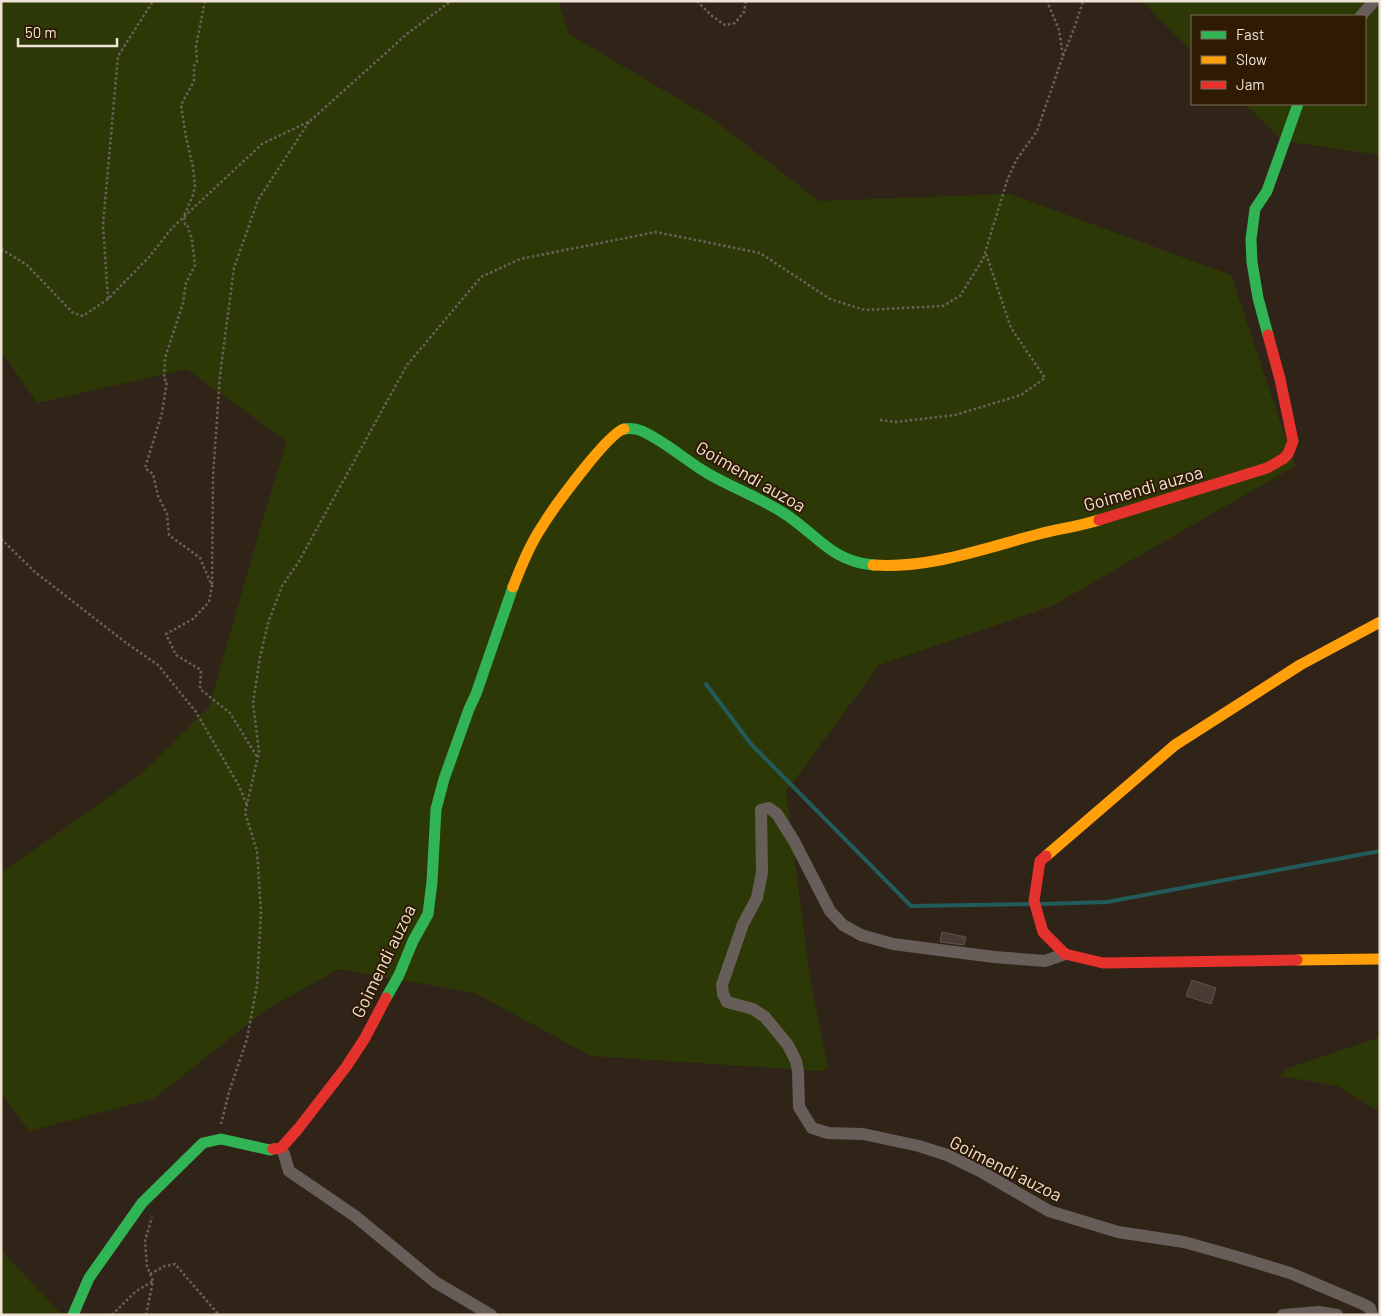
<svg xmlns="http://www.w3.org/2000/svg" width="1381" height="1316" font-family="Barlow,sans-serif">
<style>
.green{fill:#2d3807}
.lines{fill:none;stroke-linecap:round;stroke-linejoin:round}
.stream{stroke:#215c5b;stroke-width:4}
.building{fill:#473b34;stroke:#5e524b}
.path{stroke:#6b615b;stroke-width:2.5;stroke-dasharray:2.5 2.5;stroke-linecap:butt}
.street{stroke:#675e59;stroke-width:12}
.fast{stroke:#30b455;stroke-width:11}
.slow{stroke:#ff9f0a;stroke-width:11}
.jam{stroke:#e5322d;stroke-width:11}
.labels{text-anchor:middle;dominant-baseline:central;stroke-width:4;stroke-linejoin:round;paint-order:stroke}
.street-label{font-size:18px;fill:#f0e2d4;stroke:#2f1b04}
</style>
<rect width="100%" height="100%" fill="#302418"/>
<!-- green -->
<path class="green" d="M1 1H558L569 34 714 120 819 201 1010 194 1231 275 1295 466 1052 606 879 665 786 792 810 978 828 1068 820 1071 591 1056 475 993 339 969 267 1009 153 1099 29 1131 1 1093V873L140 775 209 707 266 508 287 442 187 369 37 403 1 351Z
M1142 1H1380V155L1283 141 1245 104H1365V16H1192V52Z
M1380 1037V1112L1337 1086 1281 1076 1286 1069Z
M1 1251H2L62 1315H1Z"/>
<g class="lines">
<!-- stream -->
<path class="stream" d="M706 684 751 744 911 906 1029 904
M1041 904 1107 902 1380 851"/>
</g>
<!-- building -->
<path class="building" d="M942 932 966 937 964 945 940 942Z
M1192 980 1216 988 1211 1004 1186 996Z"/>
<g class="lines">
<!-- path -->
<path class="path" d="M205 1 196 46 197 62 194 66V81L181 105 186 137 193 167 195 186 193 195 184 216 185 224H187L192 240 195 265 186 283 183 303 165 358 164 379 167 381 162 413 145 468 153 474 158 496 167 514 169 535 200 558 212 586 209 602 193 619 166 634 176 655 201 670 200 689 230 713 258 758
M697 1 712 16 725 25 735 23 744 12 746 1
M1063 56 1075 26 1083 1
M1 249 27 265 73 313 83 316 108 299 149 257 172 228 262 144 310 121 408 33 451 1
M108 299 103 225 118 56 153 1
M880 420 896 422 955 415 1021 395 1045 378 1011 328 986 254
M1 539 35 572 125 642 158 665 196 712 239 786 247 805
M212 584 213 477 220 375 234 268 258 200 309 122
M221 1124 229 1092 247 1039 257 985 261 912 257 851 245 813 259 752 253 703 260 657 268 623 282 586 298 563 407 365 481 277 520 259 656 232 760 253 830 299 865 310 943 306 960 296 983 259 1008 178 1017 159 1037 131 1063 56 1059 30 1047 1
M150 1274 165 1266 175 1264 219 1315
M112 1315 135 1292 153 1281
M146 1315 153 1281 147 1266 145 1241 152 1217"/>
<!-- street -->
<path class="street" d="M1361 16 1374 1
M1065 954 1045 961 994 957 893 944 861 935 843 925 830 911 794 841 777 814 769 808 761 810 762 872 757 898 743 924 722 985 723 994 727 1002 753 1009 765 1017 788 1045 796 1061 798 1071 799 1107 812 1128 828 1133 863 1134 919 1146 947 1155 980 1171 1049 1211 1118 1232 1184 1242 1234 1256 1290 1273 1363 1304 1370 1308 1372 1315
M281 1148 284 1154 289 1171 355 1216 435 1282 491 1315
M1283 1315 1319 1312 1337 1315"/>
<!-- fast -->
<path class="fast" d="M1268 335 1258 298 1252 262 1251 239 1255 209 1267 191 1298 104
M624 429C630 428 637 429 642 431 666 442 685 460 707 473 731 487 758 497 782 512 815 532 831 562 873 565
M386 998 399 975 413 941 428 914 432 882 436 809 444 779 469 709 476 694 513 587
M73 1315 89 1278 142 1203 203 1143 221 1139 270 1150 273 1149"/>
<!-- slow -->
<path class="slow" d="M873 565C930 569 985 548 1039 534 1059 529 1080 526 1099 520
M513 587C521 567 530 544 543 525 554 507 608 433 624 429
M1046 856 1175 745 1300 665 1380 622
M1297 960 1380 959"/>
<!-- jam -->
<path class="jam" d="M1099 520 1267 468 1283 459 1288 454 1293 441 1280 379 1268 335
M1046 856 1040 861 1034 901 1043 932 1065 954 1103 963 1297 960
M273 1149 281 1148 298 1129 346 1067 365 1038 386 998"/>
</g>
<g class="labels">
<!-- street labels -->
<g class="street-label">
<text transform="translate(751 476) rotate(30)">Goimendi auzoa</text>
<text transform="translate(1143 488) rotate(-16)">Goimendi auzoa</text>
<text transform="translate(383 961) rotate(-64)">Goimendi auzoa</text>
<text transform="translate(1006 1168) rotate(27)">Goimendi auzoa</text>
</g>
</g>
<!-- border -->
<rect width="1381" height="1316" fill="none" stroke="#f0e2d4" stroke-width="5"/>
<!-- legend -->
<rect x="1191" y="15" width="175" height="90" fill="#2f1b04" stroke="#7c6b57"/>
<rect x="1201" y="31" width="25" height="8" fill="#30b455" stroke="#7c6b57"/>
<text x="1236" y="40" font-size="15" fill="#f0e2d4">Fast</text>
<rect x="1201" y="56" width="25" height="8" fill="#ff9f0a" stroke="#7c6b57"/>
<text x="1236" y="65" font-size="15" fill="#f0e2d4">Slow</text>
<rect x="1201" y="81" width="25" height="8" fill="#e5322d" stroke="#7c6b57"/>
<text x="1236" y="90" font-size="15" fill="#f0e2d4">Jam</text>
<!-- scale -->
<path d="M18 38v8h99v-8" fill="none" stroke="#f0e2d4" stroke-width="2.5"/>
<text x="25" y="38" font-size="15" fill="#f0e2d4" stroke="#2f1b04" stroke-width="4" paint-order="stroke">50 m</text>
</svg>
